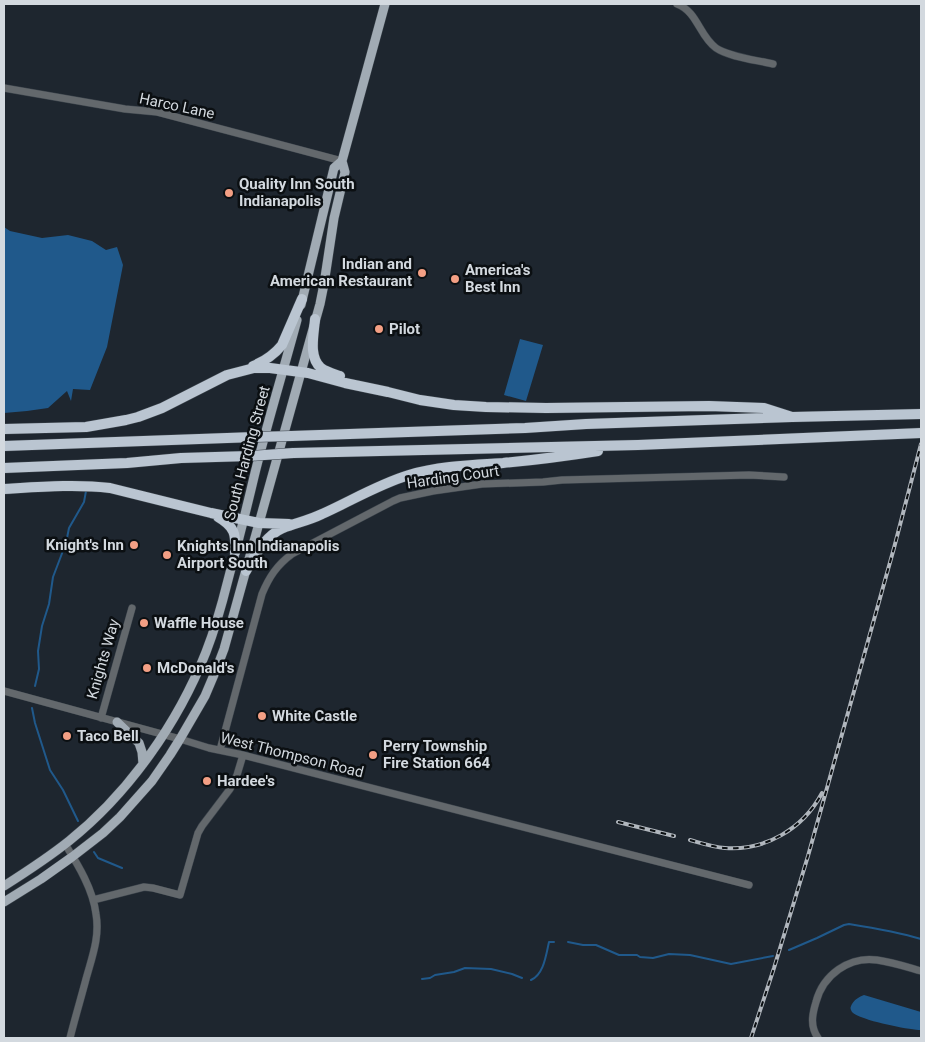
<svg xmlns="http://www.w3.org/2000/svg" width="925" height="1042" font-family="Roboto,sans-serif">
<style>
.water{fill:#20598b}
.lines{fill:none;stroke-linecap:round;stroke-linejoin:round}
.stream{stroke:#20598b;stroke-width:2}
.minor-casing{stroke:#3b434b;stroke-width:8}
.major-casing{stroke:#3b434b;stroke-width:10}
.highway-casing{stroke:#3b434b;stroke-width:11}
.minor{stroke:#63686c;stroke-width:7}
.major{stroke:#a1abb4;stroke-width:9}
.highway{stroke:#bac5d1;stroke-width:10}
.rail-casing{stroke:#b0b6bd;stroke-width:4}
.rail{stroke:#0b0f12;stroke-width:2;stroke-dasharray:5.5;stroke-linecap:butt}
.highway-bridge-casing{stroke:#3b434b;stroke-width:11;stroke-linecap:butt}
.highway-bridge{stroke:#bac5d1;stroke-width:10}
.poi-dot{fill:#f39f84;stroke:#0b0f12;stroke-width:2}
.labels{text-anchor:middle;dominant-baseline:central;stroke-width:5;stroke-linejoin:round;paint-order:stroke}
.street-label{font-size:15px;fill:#d3d9df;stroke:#0b0f12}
.poi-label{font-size:15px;font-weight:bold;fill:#d3d9df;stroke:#0b0f12;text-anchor:start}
</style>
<rect width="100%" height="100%" fill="#1e262f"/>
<!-- water -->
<path class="water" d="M4 227 10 231 42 238 68 235 92 241 106 250 117 247 123 265 107 347 90 390 73 389 71 401 67 391 48 408 27 411 4 413Z
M520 339 543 345 526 401 504 395Z
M864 995 921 1012V1030C909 1030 859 1020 852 1012 850 1008 850 1008 852 1004 855 999 859 997 864 995Z"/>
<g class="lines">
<!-- stream -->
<path class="stream" d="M35 686 39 669 38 651 42 626 49 604 53 577 66 543 69 528 84 502 86 491
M32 708 35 723 50 770 63 790 78 821
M94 852 98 858 122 868
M568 942 583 945H596L619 955H637L640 957 653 958 669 954 690 955 731 964 773 956
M789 950 817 938 844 925 849 924C874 928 898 932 921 939
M422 979 430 978 435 975 454 972 465 968 491 969 512 974 522 978
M531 980C544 974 546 955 549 942H554"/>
<!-- minor casing -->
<g class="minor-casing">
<path id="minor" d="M677 4C698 12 699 36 716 48 729 57 757 60 773 64
M4 88 125 109 157 112 342 161
M4 691 180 739 209 748 243 755 749 885
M101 718 132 608
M220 750 262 594C269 577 277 565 292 554L393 501 400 498 433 491 482 484 543 482 562 480 749 475 784 477
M65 844C78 865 93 889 96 914 100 937 92 957 86 979 81 998 75 1018 70 1038
M93 900 144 887 153 888 180 895 198 833 202 826 230 789 237 775 243 755
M818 1038C810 1026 812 1015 816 1002 823 975 849 956 877 960 892 962 907 967 921 971"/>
</g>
<!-- major casing -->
<g class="major-casing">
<path id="major" d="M301 305 334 168 342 161
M117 722 139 743 142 752 143 764
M4 886C26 872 49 857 69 841 129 793 178 723 206 652 215 629 222 604 228 580 237 546 246 511 254 477 267 424 283 372 297 320
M4 902 41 879 72 857 103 833 120 817 152 781 170 755 180 739 205 696 216 670 224 649 320 304 324 284 334 218 345 172 342 161 385 4"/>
</g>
<!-- highway casing -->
<g class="highway-casing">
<path id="highway" d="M315 319C314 334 308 357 321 368 326 372 334 374 340 376
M253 366C265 361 274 355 282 345L302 299
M4 429 86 427 126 420 138 417 162 408 227 375 254 368H270L308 373 345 383 388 392 420 400 454 405 486 407 546 408 709 406 764 408 792 417
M291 436 525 428 586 424 792 417 921 414
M4 446 255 437
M293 453 638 445 921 433
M4 468 127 463 181 458 250 456
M4 489C39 487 75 484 110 488L211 513 259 523 289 524
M218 517C235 527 236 534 235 552
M246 571C256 554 265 536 283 528 296 523 310 520 322 514 351 501 379 484 409 475 439 466 472 465 503 463 535 460 566 456 598 451"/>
</g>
<!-- minor -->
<use href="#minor" class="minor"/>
<!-- major -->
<use href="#major" class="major"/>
<!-- highway -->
<use href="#highway" class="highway"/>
<!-- rail casing -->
<g class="rail-casing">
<path id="rail" d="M618 822 674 836
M690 840C701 843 713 847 725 848 765 851 803 829 822 793
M751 1038 774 968 808 856 894 548 921 444"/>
</g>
<!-- rail -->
<use href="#rail" class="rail"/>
<!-- highway-bridge casing -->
<g class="highway-bridge-casing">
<path id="highway-bridge" d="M255 437 291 436
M250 456 293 453"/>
</g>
<!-- highway-bridge -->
<use href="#highway-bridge" class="highway-bridge"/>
</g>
<!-- markers -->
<g class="poi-dot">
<circle cx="229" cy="193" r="5"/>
<circle cx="422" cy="273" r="5"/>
<circle cx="455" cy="279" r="5"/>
<circle cx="379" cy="329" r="5"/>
<circle cx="134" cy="545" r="5"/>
<circle cx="167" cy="555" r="5"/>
<circle cx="144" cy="623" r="5"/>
<circle cx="147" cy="668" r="5"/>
<circle cx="262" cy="716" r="5"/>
<circle cx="67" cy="736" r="5"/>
<circle cx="373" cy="755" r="5"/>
<circle cx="207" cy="781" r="5"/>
</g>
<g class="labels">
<!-- street labels -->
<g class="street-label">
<text transform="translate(177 106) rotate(12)">Harco Lane</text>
<text transform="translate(247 453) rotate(-75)">South Harding Street</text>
<text transform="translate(453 477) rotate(-8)">Harding Court</text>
<text transform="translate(103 659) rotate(-74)">Knights Way</text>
<text transform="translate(292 755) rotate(14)">West Thompson Road</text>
</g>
<!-- poi labels -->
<g class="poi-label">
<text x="239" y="184">Quality Inn South<tspan x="239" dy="17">Indianapolis</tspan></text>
<text x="412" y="264" text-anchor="end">Indian and<tspan x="412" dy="17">American Restaurant</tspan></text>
<text x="465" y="270">America's<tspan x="465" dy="17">Best Inn</tspan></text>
<text x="389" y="329">Pilot</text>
<text x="124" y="545" text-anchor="end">Knight's Inn</text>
<text x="177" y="546">Knights Inn Indianapolis<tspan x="177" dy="17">Airport South</tspan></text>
<text x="154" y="623">Waffle House</text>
<text x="157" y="668">McDonald's</text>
<text x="272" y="716">White Castle</text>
<text x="77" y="736">Taco Bell</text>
<text x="383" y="746">Perry Township<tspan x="383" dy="17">Fire Station 664</tspan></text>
<text x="217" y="781">Hardee's</text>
</g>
</g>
<!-- border -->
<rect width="925" height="1042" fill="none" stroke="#d3d9df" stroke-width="10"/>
</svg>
